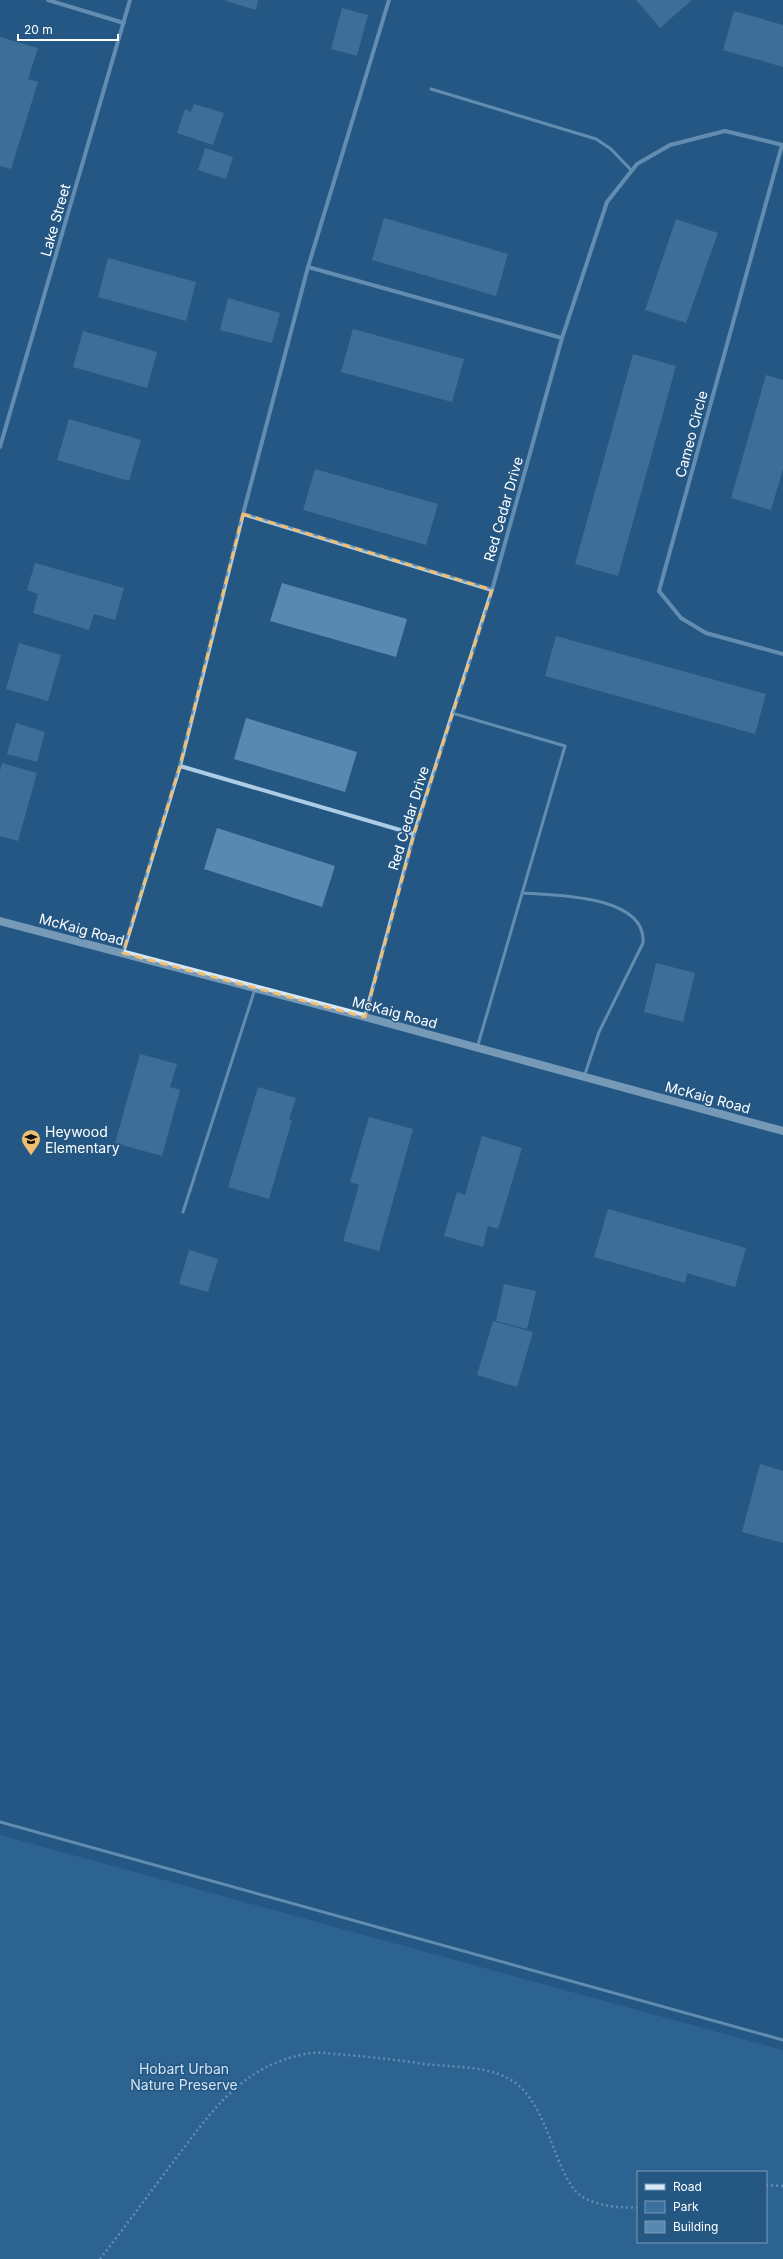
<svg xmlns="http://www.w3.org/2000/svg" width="783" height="2259" font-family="Inter,sans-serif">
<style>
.green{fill:#3971a0;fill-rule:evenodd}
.building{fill:#5989b0}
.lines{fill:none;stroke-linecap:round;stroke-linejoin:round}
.path{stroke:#adcde7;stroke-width:2.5;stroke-dasharray:2 3;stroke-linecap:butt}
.lane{stroke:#adcde7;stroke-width:3}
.street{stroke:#adcde7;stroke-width:4}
.secondary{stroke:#d7e8f6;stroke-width:8}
.marked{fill:none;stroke:#f1bf71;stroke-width:3;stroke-dasharray:8 5;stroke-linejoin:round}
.labels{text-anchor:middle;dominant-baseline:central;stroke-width:3;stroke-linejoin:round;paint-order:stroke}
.street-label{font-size:14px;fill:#fff;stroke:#255783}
.poi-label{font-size:14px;fill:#fff;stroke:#255783;text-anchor:start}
.park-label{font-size:14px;fill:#d1e5f6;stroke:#255783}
</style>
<rect width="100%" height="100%" fill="#255783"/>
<!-- green -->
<path class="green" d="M0 1835 783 2050V2259H0ZM638 2172H766V2242H638Z"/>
<!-- building -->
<path class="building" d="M223 0H258L256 10Z
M636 0H692L660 28Z
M342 8 368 15 357 56 331 49Z
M734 11 783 25V67L723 50Z
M0 37 38 48 28 79 38 82 11 169 0 166Z
M194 104 224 113 213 145 177 133 185 109 191 112Z
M205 148 233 157 226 179 198 170Z
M384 218 508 254 496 296 372 260Z
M676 219 718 233 686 323 645 310Z
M108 258 196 282 186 321 98 297Z
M228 298 280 313 272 343 220 330Z
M353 329 464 359 452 402 341 372Z
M83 331 157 352 147 388 73 367Z
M633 354 676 366 618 576 575 564Z
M766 375 783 380V469L771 510 731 498Z
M69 419 141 440 129 481 57 460Z
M315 469 438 504 426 545 303 510Z
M35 563 124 588 115 620 94 614 89 630 33 613 38 594 27 590Z
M282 583 407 619 396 657 270 621Z
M556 636 766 694 755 734 545 676Z
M19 643 61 655 48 701 6 689Z
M246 718 357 752 345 792 234 759Z
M16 723 45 732 37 762 7 754Z
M2 763 37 773 18 841 0 836V771Z
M217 828 335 866 322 907 204 869Z
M656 963 695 973 683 1022 644 1012Z
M140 1054 177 1064 170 1087 180 1090 162 1156 115 1143Z
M258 1087 296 1098 289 1119 292 1120 269 1199 228 1187Z
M369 1117 413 1129 379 1251 343 1241 359 1185 350 1182Z
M482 1136 522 1148 498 1229 488 1226 483 1247 444 1236 457 1192 465 1195Z
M608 1209 746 1248 735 1287 687 1273 685 1283 594 1257Z
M189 1250 218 1259 208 1292 179 1284Z
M504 1284 536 1291 527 1329 496 1321Z
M493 1321 533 1332 517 1387 477 1375Z
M760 1464 783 1471V1543L742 1532Z"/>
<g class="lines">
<!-- path -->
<path class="path" d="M766 2185 783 2186
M100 2259C124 2228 147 2197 170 2166 209 2116 238 2067 305 2054 318 2051 333 2054 347 2055 373 2057 398 2060 424 2064 458 2068 503 2064 526 2093 549 2121 553 2159 573 2188 584 2205 620 2209 638 2207"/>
<!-- lane -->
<path class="lane" d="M431 89 596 139 611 149 632 171
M452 713 565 746 477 1048
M522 893C554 895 647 895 643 943L599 1032 584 1077
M183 1212 255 989
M0 1822 783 2040"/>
<!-- street -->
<path class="street" d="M48 0 124 23
M782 145 659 591 681 618 706 633 783 654
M308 267 562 338
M0 447 130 0
M243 514 492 590
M180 766 414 834
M123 953 180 766 243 514 308 267 389 0
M365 1017 414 834 492 590 562 338 607 202 637 164 670 145 725 131 783 145"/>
<!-- secondary -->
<path class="secondary" d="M0 921 365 1017 783 1131"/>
</g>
<!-- marked area -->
<path d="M0 0H783V2259H0ZM243 514 492 590 414 834 365 1017 123 953 180 766Z" fill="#255783" fill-opacity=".55" fill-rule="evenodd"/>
<path class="marked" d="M243 514 492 590 414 834 365 1017 123 953 180 766Z"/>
<!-- icons -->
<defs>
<g id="school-pin" transform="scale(1)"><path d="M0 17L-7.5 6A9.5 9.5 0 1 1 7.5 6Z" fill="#f1bf71" stroke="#255783"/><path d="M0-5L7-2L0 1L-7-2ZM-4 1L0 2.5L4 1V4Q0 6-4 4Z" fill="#111"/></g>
</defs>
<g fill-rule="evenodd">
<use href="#school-pin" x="31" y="1139"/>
</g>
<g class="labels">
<!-- street labels -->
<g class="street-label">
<text transform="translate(55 220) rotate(-74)">Lake Street</text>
<text transform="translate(691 434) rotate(-75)">Cameo Circle</text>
<text transform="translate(503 509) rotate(-74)">Red Cedar Drive</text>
<text transform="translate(408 818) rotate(-73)">Red Cedar Drive</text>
<text transform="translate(82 929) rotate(15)">McKaig Road</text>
<text transform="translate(395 1012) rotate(15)">McKaig Road</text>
<text transform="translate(708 1097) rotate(15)">McKaig Road</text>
</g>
<!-- poi labels -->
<g class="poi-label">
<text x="45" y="1131">Heywood<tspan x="45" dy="16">Elementary</tspan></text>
</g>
<!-- park labels -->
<g class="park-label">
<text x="184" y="2068">Hobart Urban<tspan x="184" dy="16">Nature Preserve</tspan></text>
</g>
</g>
<!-- legend -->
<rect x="637" y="2171" width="130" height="72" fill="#255783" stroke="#7c9ab5"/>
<rect x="645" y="2184" width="20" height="6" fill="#d7e8f6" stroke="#7c9ab5"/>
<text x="673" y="2191" font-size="12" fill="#ffffff">Road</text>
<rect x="645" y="2201" width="20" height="12" fill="#3971a0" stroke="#7c9ab5"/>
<text x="673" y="2211" font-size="12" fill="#ffffff">Park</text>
<rect x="645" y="2221" width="20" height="12" fill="#5989b0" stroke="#7c9ab5"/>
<text x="673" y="2231" font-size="12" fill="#ffffff">Building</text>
<!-- scale -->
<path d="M18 34v6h100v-6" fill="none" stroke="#ffffff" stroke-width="2"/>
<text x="24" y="34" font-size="12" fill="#ffffff" stroke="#255783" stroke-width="3" paint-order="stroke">20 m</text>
</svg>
